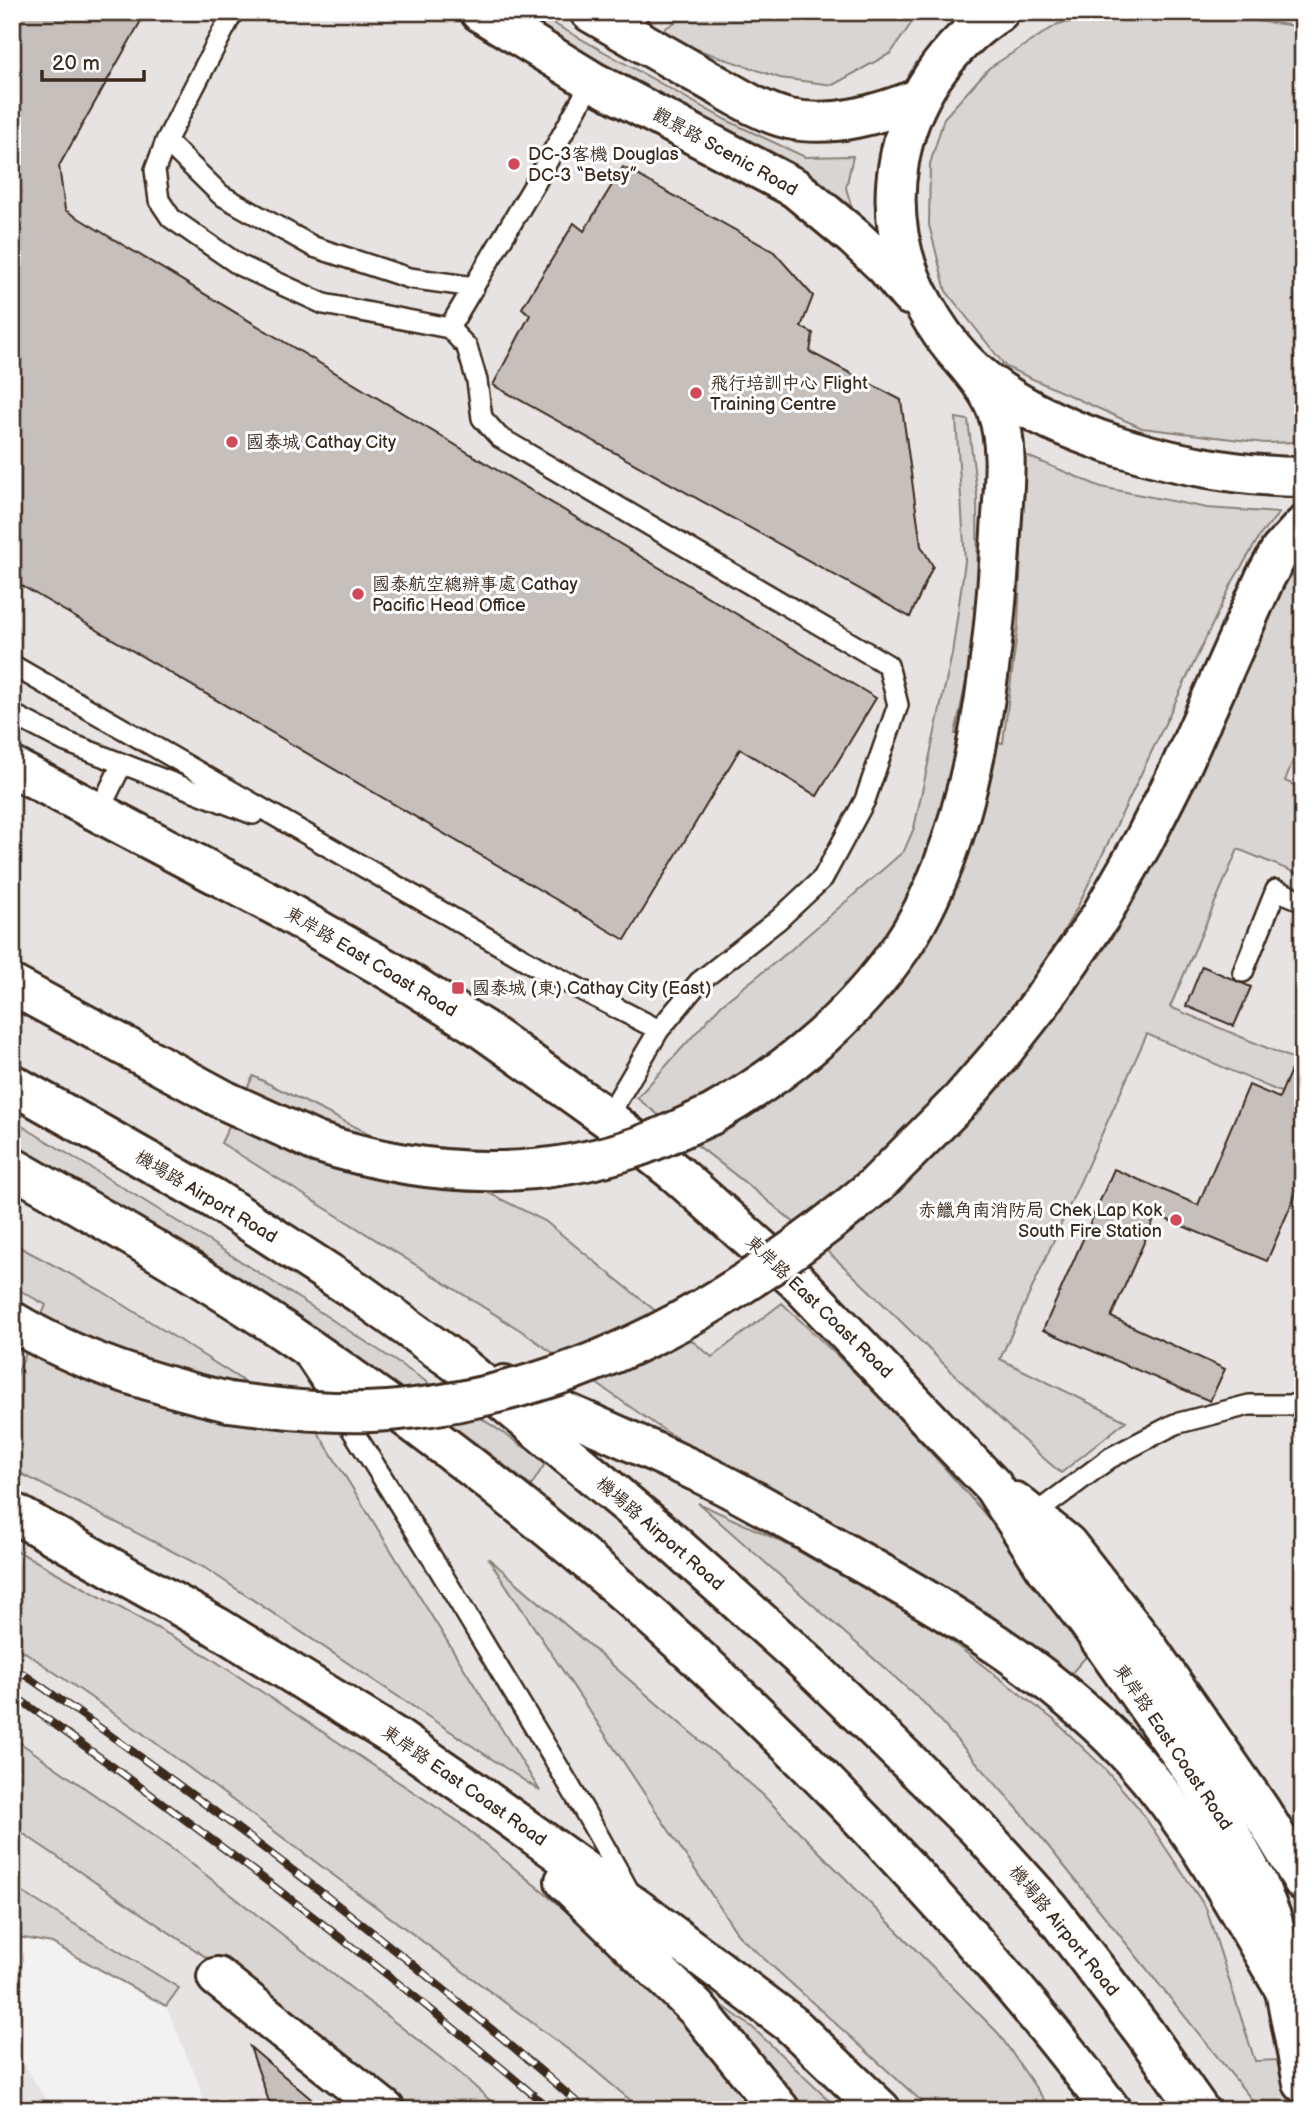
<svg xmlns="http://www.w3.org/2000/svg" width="1315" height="2122" font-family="'Balsamiq Sans','LXGW WenKai TC',sans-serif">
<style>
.built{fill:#e6e3e2}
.green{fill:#d8d5d2;stroke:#8a8078;stroke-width:2}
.building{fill:#c6c0bd;stroke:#3b2a1e;stroke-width:2}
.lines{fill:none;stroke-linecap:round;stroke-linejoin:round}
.service-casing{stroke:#3b2a1e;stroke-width:24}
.minor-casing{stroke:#3b2a1e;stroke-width:44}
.secondary-casing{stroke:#3b2a1e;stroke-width:44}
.primary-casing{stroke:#3b2a1e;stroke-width:44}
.motorway-casing{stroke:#3b2a1e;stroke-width:44}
.service{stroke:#fff;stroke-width:19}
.minor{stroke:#fff;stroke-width:38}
.secondary{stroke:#fff;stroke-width:38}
.primary{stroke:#fff;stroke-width:38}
.motorway{stroke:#fff;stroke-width:38}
.rail-casing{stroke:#3b2a1e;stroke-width:8}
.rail{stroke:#fff;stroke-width:5;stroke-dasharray:16;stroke-linecap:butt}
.motorway-bridge-casing{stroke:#3b2a1e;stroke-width:44;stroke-linecap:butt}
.motorway-bridge{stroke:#fff;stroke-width:38}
.poi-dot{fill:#d1495b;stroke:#fff;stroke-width:2.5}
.labels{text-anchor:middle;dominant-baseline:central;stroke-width:6;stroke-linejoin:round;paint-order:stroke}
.street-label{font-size:18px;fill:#3b2a1e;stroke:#fff}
.poi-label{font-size:18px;fill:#3b2a1e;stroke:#fff;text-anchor:start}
</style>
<rect width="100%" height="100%" fill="#f3f2f2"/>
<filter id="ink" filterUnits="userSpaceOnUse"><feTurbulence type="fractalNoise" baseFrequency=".0143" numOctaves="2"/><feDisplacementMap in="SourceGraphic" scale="14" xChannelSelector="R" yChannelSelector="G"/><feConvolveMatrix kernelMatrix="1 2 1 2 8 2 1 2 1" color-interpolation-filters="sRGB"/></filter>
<g filter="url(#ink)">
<!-- built -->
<path class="built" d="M12 12H1303V2110H207L198 2082 166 2006 52 1943 12 1936Z
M12 2044 52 2110H12Z"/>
<!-- green -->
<path class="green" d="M508 12H533L726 120 805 157 853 156 846 188 854 215Z
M691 12H919L891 53 833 85 780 78 664 38V29Z
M1131 12H1189L1303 27V442L1265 443 1142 428 1006 367 946 291 929 225 930 164 944 118 989 68 1058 24Z
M956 418 968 420 977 494 978 625 955 734 1003 743 1018 625 1025 455 1101 487 1207 508 1279 513 1261 534 1233 581 1078 906 1062 934 1099 957 1120 926 1247 671 1284 583 1303 564V734L1285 781 1303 789V876L1238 849 1170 1007 1303 1063V1102L1147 1034 1000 1359 1126 1421 1061 1473C983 1408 915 1332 840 1263 776 1204 705 1152 637 1098L722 1004 787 953 904 851 914 828 952 654 965 561Z
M253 1076 545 1221 712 1357 782 1303C819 1339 858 1374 893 1412 964 1487 1032 1566 1091 1651L1063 1683 659 1427 520 1330 221 1143Z
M12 1120C193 1229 372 1343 546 1462L531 1486 477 1444 245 1288 12 1144Z
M12 1243 102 1291 314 1426 540 1791 205 1568 12 1469V1381L14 1382 46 1305 12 1286Z
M698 1503 778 1540 930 1625 1054 1720 1101 1765 1138 1807 1206 1908 1255 2061 1303 2059V2110H1260L1024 1816 925 1704Z
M12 1548 206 1655 456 1820 629 1963 766 2110H642L585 2062 138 1730 12 1643Z
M488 1558 762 1794 999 2034 1051 2110H928L920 2100 739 1936Z
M12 1737 179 1854 455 2069 501 2110H403L278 2006 12 1826Z
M12 1886 179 1988 166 2006 52 1943 12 1936Z
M708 1995 753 2028 839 2110H795Z"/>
<!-- building -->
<path class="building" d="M12 12H146L59 166 65 210 876 698 817 796 740 749 625 940 12 580Z
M623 167 774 252 813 296 801 327 813 333 810 352 901 400 921 546 933 566 910 617 493 385 530 315 522 308 574 223 584 231Z
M1202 966 1251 987 1234 1026 1186 1006Z
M1303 1042V1177L1267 1261 1156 1215 1111 1317 1225 1369 1210 1401 1043 1330 1114 1169 1198 1205 1249 1085 1279 1098Z
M250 2047 324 2110H272Z"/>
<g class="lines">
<!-- service casing -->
<g class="service-casing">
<path id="service" d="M233 12 166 141 155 170 159 200 171 218 239 265 324 304 449 328 536 182 592 81
M607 21 640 12
M166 141 221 195 314 247 409 278 474 287
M449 328 467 347 477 381 482 418 499 437 888 665 898 705 865 800 823 878 778 920 699 982 659 1030 607 1118
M12 665 543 970 659 1030
M12 714 66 742 253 814
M98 813 122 764
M1243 972 1276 890 1303 901
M306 1359C373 1460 436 1563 498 1667 543 1741 589 1816 630 1893
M1027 1520 1110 1458 1175 1424 1249 1405H1303"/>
</g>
<!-- minor casing -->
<g class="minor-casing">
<path id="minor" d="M217 1977 385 2110"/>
</g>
<!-- secondary casing -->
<g class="secondary-casing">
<path id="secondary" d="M480 12 592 81 795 188 854 237 885 266 909 295
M590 12C631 36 671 59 712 82 736 96 761 112 789 119 834 128 879 114 920 98
M999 12C946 46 909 100 899 162 890 211 899 262 924 305 935 325 948 344 964 361 1037 437 1200 477 1303 477"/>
</g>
<!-- primary casing -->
<g class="primary-casing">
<path id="primary" d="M12 767 280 908 392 972 481 1028 607 1118 678 1175 796 1280 993 1486 1046 1568 1088 1622 1206 1790 1258 1884 1272 1919 1278 1942 1285 1990 1303 2083
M1015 1502 1067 1544 1146 1645 1261 1811 1303 1881
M12 1512 217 1627 395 1737 462 1783 639 1910 791 2024 881 2110
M565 1881 697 2009 780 2110"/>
</g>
<!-- motorway casing -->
<g class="motorway-casing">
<path id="motorway" d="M12 985 226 1101 316 1142
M12 1084 213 1198 361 1294 461 1366 656 1528 809 1665 977 1828 1049 1908 1144 2032 1199 2110
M711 1115C784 1074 851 1019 900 949 975 840 994 662 1001 532 1003 492 1010 449 997 411 991 393 977 377 965 362
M12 1167C105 1220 199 1274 288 1334 516 1488 727 1671 913 1874 982 1949 1050 2027 1111 2110
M876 1185 962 1099 1000 1055 1040 1004 1100 917 1143 842 1180 769 1265 578 1280 551 1303 526
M12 1321C79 1362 154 1384 229 1402
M504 1385C570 1415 637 1443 702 1474 758 1501 811 1534 864 1564 962 1619 1061 1679 1137 1764 1197 1831 1239 1913 1285 1990"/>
</g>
<!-- service -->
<use href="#service" class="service"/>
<!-- minor -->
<use href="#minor" class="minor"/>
<!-- secondary -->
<use href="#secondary" class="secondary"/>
<!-- primary -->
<use href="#primary" class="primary"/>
<!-- motorway -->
<use href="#motorway" class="motorway"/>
<!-- rail casing -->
<g class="rail-casing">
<path id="rail" d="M12 1666C211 1804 404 1950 586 2110
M12 1694C197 1826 379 1962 551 2110"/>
</g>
<!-- rail -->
<use href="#rail" class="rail"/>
<!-- motorway-bridge casing -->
<g class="motorway-bridge-casing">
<path id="motorway-bridge" d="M316 1142C421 1176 531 1183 637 1147 662 1138 686 1126 711 1115
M229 1402C285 1409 342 1416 399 1410 585 1391 735 1303 876 1185"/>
</g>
<!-- motorway-bridge -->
<use href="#motorway-bridge" class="motorway-bridge"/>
</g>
</g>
<!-- markers -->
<g class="poi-dot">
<circle cx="514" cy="164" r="7"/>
<circle cx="696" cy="393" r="7"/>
<circle cx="232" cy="442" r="7"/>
<circle cx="358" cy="594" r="7"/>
<rect x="451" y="981" width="14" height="14" rx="3.5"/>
<circle cx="1176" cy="1220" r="7"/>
</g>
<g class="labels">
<!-- street labels -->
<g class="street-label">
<text transform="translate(725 152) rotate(29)">觀景路 Scenic Road</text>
<text transform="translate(371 962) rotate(31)">東岸路 East Coast Road</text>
<text transform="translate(206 1197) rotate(31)">機場路 Airport Road</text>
<text transform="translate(819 1307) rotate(44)">東岸路 East Coast Road</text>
<text transform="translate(660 1534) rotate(41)">機場路 Airport Road</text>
<text transform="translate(1173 1747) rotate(56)">東岸路 East Coast Road</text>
<text transform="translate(464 1786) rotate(35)">東岸路 East Coast Road</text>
<text transform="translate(1064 1931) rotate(51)">機場路 Airport Road</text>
</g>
<!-- poi labels -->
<g class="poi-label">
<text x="528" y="154">DC-3客機 Douglas<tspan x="528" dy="21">DC-3 “Betsy”</tspan></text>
<text x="710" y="383">飛行培訓中心 Flight<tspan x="710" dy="21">Training Centre</tspan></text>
<text x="246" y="442">國泰城 Cathay City</text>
<text x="372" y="584">國泰航空總辦事處 Cathay<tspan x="372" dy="21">Pacific Head Office</tspan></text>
<text x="472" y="988">國泰城 (東) Cathay City (East)</text>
<text x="1162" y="1210" text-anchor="end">赤鱲角南消防局 Chek Lap Kok<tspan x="1162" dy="21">South Fire Station</tspan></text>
</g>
</g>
<!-- margin -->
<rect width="1315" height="2122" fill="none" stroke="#fff" stroke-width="42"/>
<rect x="21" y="21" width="1273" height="2080" fill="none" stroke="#3b2a1e" stroke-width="2.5" filter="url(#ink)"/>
<!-- scale -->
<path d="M42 70v10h102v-10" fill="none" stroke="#3b2a1e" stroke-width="3.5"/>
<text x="52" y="70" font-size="21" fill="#3b2a1e" stroke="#ffffff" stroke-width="5" paint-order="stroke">20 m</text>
</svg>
